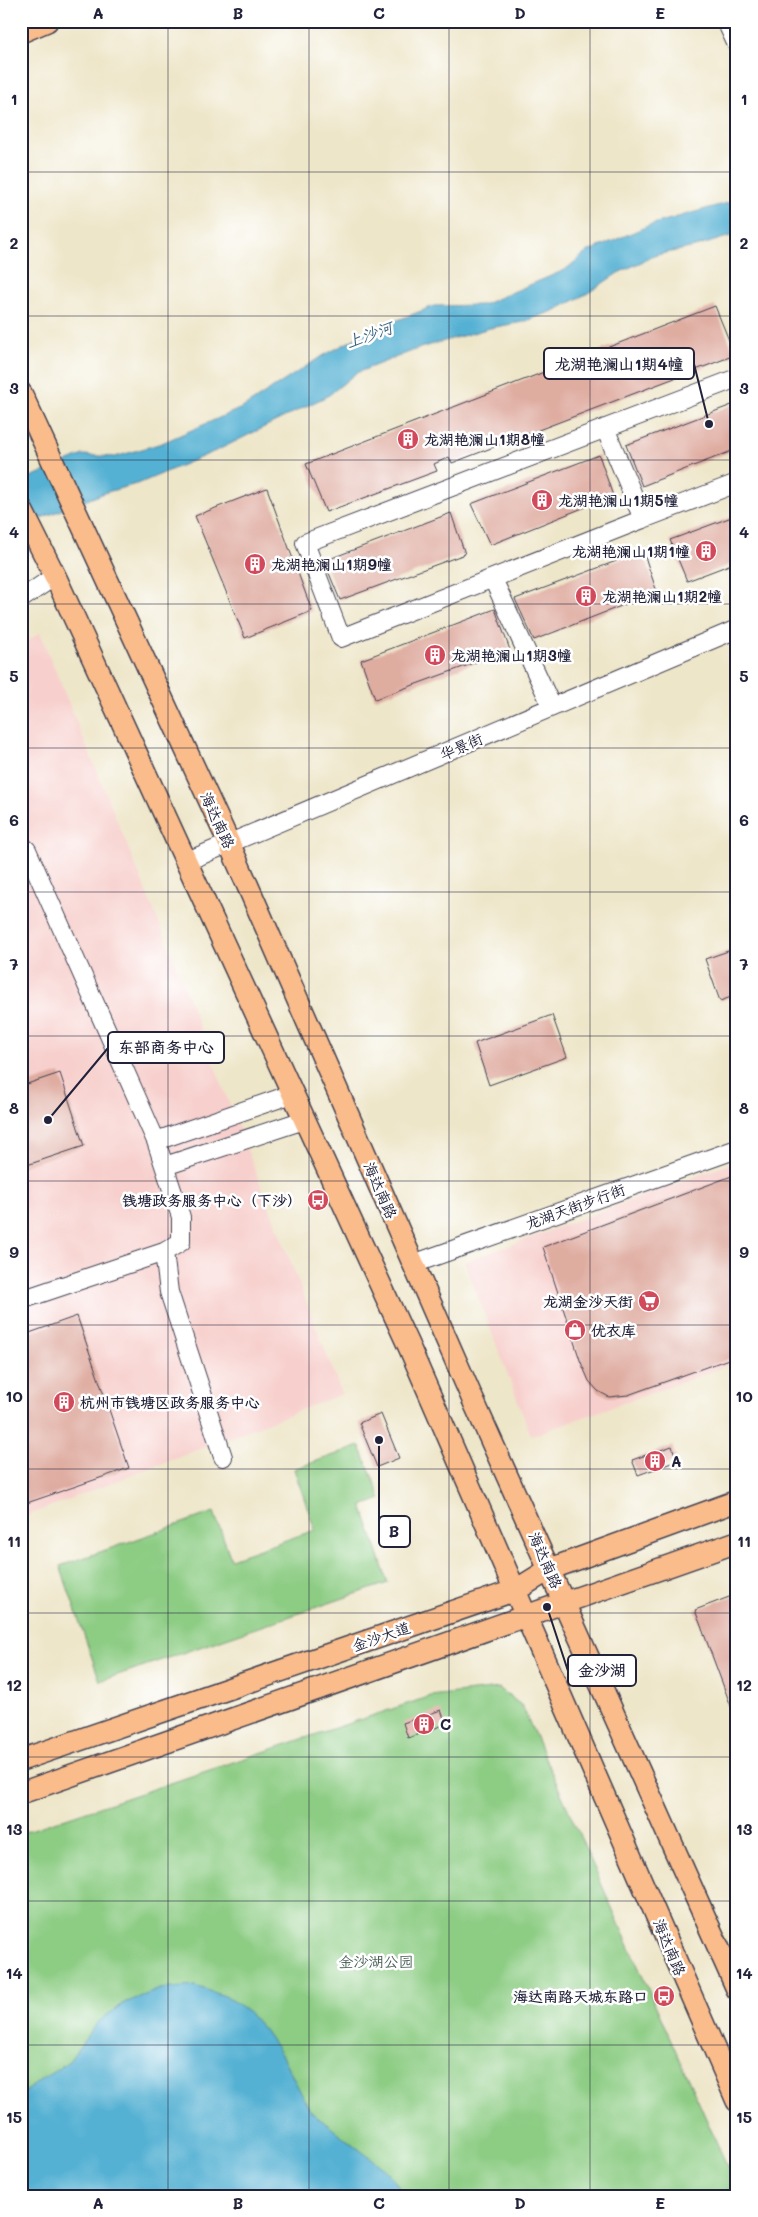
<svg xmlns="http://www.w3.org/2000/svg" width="758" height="2217" font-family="Mali,'LXGW WenKai TC',sans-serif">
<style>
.built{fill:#f7d0cd}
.green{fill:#8ccc83;stroke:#57775f}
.water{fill:#55b1d3;stroke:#3c6a87}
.building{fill:#dfaca0}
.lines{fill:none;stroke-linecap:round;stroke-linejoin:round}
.minor-casing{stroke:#413f50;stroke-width:20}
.major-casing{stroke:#413f50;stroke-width:24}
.minor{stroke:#fff;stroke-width:18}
.major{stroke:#fabc8b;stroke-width:21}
.grid{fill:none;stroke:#22223b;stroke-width:1;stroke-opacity:0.55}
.labels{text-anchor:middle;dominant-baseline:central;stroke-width:5;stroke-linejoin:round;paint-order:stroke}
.poi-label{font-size:15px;font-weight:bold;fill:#22223b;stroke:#fff;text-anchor:start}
.street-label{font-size:15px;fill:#22223b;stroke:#fff}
.park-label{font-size:15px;fill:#475e54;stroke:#fff}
.water-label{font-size:16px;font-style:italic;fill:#39627f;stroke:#fff}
.leader{fill:none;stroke:#22223b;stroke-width:2}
.callout-dot{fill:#22223b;stroke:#fff;stroke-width:2}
.callout{fill:#fff;stroke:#22223b;stroke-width:2}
.callout-label{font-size:16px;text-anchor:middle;font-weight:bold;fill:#22223b}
.neatline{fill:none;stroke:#22223b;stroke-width:2}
.grid-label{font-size:16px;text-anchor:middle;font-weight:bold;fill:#22223b}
</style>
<rect width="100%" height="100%" fill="#fff"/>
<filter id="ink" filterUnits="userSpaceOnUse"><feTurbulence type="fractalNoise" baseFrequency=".02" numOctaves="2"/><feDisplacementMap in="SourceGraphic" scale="10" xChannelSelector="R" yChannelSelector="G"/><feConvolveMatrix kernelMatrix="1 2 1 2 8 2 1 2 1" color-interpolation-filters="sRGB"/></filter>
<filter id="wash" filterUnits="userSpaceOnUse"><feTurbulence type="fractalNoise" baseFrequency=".0096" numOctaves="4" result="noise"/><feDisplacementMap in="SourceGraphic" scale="20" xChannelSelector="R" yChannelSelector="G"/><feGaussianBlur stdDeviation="1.12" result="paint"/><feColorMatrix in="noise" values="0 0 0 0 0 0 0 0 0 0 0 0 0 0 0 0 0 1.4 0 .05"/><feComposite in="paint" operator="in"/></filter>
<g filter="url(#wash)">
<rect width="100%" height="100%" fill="#eee6c9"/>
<!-- built -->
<path class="built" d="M40 633 164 935 342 1394 21 1518V645Z
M737 1161V1362L531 1436 465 1262Z"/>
<!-- green -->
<path class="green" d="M360 1446 381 1499 362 1506 388 1583 100 1681 60 1566 214 1512 231 1559 315 1530 294 1469Z
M499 1688 522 1706 737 2188V2196H21V1833L431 1696Z"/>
<!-- water -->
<path class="water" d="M737 200V234L695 247 656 255 618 273 588 293 556 310 523 322 490 328 420 348 356 373 329 395 218 450 140 483 107 492 21 526V481L83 455 115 457 162 443 244 407 319 358 367 332 434 306 482 305 565 270 587 252 650 225Z
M195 1986 225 1996 246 2010 265 2031 282 2056 311 2112 387 2171 405 2196H21V2094L69 2061 98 2022 122 2004 160 1989Z"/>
<g id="blocks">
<!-- building -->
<path class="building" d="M715 306 735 355 452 463 449 457 434 464 437 471 326 512 306 464Z
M737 403V449L642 486 626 445Z
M599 455 613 496 490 545 471 504Z
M267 488 312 611 245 638 195 516Z
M451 513 465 554 340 600 324 561Z
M737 515V562L687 581 670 540Z
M643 551 657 592 534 640 515 599Z
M495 609 510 650 375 699 361 660Z
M737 948V995L720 1001 705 959Z
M552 1015 567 1057 489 1085 475 1043Z
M60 1073 84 1146 21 1167V1086Z
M737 1174V1356L628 1395 609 1397 598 1391 589 1381 580 1360 543 1247Z
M77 1316 129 1468 21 1505V1336Z
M381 1414 399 1458 377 1467 359 1423Z
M672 1446 677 1461 638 1475 632 1460Z
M737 1594V1717H735L695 1610Z
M441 1710 446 1724 408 1738 403 1723Z"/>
</g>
</g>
<g filter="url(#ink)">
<use href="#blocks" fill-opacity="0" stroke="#413f50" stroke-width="1"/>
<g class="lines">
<!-- minor casing -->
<g class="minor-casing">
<path id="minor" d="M726 21 737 45
M605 428 643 519 737 483
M643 519 341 638 305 543 737 378
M493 579 552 707
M21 599 55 576
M21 845 27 850 156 1141 181 1217V1242L164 1252 21 1300
M185 862 737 629
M156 1141 292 1094
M165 1166 304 1120
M164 1252 169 1292 223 1457
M413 1264 737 1149"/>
</g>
<!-- major casing -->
<g class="major-casing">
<path id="major" d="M21 32 47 21
M21 393 229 843 473 1400 737 1989
M21 508 55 576 410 1349 737 2101
M21 1760 516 1590 550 1569 737 1501
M21 1793 737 1542"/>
</g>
<!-- minor -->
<use href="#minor" class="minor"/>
<!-- major -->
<use href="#major" class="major"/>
</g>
</g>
<!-- grid -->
<path class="grid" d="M168 21V2196M309 21V2196M449 21V2196M590 21V2196M21 172H737M21 316H737M21 460H737M21 604H737M21 748H737M21 892H737M21 1036H737M21 1181H737M21 1325H737M21 1469H737M21 1613H737M21 1757H737M21 1901H737M21 2045H737"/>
<!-- icons -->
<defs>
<g id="building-disc" transform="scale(1.125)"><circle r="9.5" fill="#d1495b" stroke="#fff"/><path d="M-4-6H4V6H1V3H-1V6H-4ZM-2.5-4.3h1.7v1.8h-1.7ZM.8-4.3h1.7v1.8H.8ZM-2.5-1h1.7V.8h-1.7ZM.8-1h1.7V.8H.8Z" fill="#fff"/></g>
<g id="bus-disc" transform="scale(1.125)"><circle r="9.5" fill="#d1495b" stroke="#fff"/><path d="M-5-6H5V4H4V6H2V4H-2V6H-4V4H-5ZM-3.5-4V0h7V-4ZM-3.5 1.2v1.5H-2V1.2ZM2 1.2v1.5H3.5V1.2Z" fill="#fff"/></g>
<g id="supermarket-disc" transform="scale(1.125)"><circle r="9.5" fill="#d1495b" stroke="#fff"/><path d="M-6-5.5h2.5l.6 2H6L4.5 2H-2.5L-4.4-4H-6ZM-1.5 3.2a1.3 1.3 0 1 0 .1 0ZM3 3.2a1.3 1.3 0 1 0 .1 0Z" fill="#fff"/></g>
<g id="shop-disc" transform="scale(1.125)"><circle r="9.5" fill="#d1495b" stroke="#fff"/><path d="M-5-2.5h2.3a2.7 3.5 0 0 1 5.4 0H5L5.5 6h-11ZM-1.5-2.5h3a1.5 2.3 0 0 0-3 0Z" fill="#fff"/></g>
</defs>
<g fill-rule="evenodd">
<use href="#building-disc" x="408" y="439"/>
<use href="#building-disc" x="542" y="500"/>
<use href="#building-disc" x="706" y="551"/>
<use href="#building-disc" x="255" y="564"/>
<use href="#building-disc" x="586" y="596"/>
<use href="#building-disc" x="435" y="655"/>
<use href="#bus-disc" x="318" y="1200"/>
<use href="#supermarket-disc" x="649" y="1301"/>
<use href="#shop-disc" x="575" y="1330"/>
<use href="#building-disc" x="64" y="1402"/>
<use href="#building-disc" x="655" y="1461"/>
<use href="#building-disc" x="424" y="1724"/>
<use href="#bus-disc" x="664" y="1996"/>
</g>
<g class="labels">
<!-- poi labels -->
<g class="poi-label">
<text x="424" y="439">龙湖艳澜山1期8幢</text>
<text x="558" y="500">龙湖艳澜山1期5幢</text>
<text x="690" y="551" text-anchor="end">龙湖艳澜山1期1幢</text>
<text x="271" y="564">龙湖艳澜山1期9幢</text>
<text x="602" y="596">龙湖艳澜山1期2幢</text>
<text x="451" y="655">龙湖艳澜山1期3幢</text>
<text x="302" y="1200" text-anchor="end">钱塘政务服务中心（下沙）</text>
<text x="633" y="1301" text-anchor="end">龙湖金沙天街</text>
<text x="591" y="1330">优衣库</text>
<text x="80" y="1402">杭州市钱塘区政务服务中心</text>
<text x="671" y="1461">A</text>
<text x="440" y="1724">C</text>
<text x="648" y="1996" text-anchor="end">海达南路天城东路口</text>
</g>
<!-- street labels -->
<g class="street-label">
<text transform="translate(461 746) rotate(-23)">华景街</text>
<text transform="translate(218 820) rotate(65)">海达南路</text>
<text transform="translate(381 1190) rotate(66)">海达南路</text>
<text transform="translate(575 1206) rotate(-20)">龙湖天街步行街</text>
<text transform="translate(546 1560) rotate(66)">海达南路</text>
<text transform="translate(381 1636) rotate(-19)">金沙大道</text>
<text transform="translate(670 1947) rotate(67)">海达南路</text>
</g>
<!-- park labels -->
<g class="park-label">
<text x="376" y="1961">金沙湖公园</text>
</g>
<!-- water labels -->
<g class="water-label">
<text transform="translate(369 334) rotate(-19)">上沙河</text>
</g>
</g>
<!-- callouts -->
<path class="leader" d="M709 424L694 364M48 1120L108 1048M379 1440L379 1531M547 1607L568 1671"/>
<g class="callout-dot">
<circle cx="709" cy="424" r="5"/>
<circle cx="48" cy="1120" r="5"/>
<circle cx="379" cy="1440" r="5"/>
<circle cx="547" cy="1607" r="5"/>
</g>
<g class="callout">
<rect x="544" y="348" width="150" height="31" rx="5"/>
<rect x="108" y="1032" width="116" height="31" rx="5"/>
<rect x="379" y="1516" width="31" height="31" rx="5"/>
<rect x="568" y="1655" width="68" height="31" rx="5"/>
</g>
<g class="callout-label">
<text x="619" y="370">龙湖艳澜山1期4幢</text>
<text x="166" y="1053">东部商务中心</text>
<text x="394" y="1537">B</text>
<text x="602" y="1676">金沙湖</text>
</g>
<!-- margin -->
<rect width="758" height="2217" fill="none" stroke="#fff" stroke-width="55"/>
<rect x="28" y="28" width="702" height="2162" class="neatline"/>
<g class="grid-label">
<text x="98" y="19">A</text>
<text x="238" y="19">B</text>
<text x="379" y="19">C</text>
<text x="520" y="19">D</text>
<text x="660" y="19">E</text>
<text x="14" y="105">1</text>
<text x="744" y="105">1</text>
<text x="14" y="249">2</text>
<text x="744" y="249">2</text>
<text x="14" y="394">3</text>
<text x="744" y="394">3</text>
<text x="14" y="538">4</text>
<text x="744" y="538">4</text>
<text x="14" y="682">5</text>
<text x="744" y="682">5</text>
<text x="14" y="826">6</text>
<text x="744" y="826">6</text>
<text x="14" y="970">7</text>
<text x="744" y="970">7</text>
<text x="14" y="1114">8</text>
<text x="744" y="1114">8</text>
<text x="14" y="1258">9</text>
<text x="744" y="1258">9</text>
<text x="14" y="1402">10</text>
<text x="744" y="1402">10</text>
<text x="14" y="1547">11</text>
<text x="744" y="1547">11</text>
<text x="14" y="1691">12</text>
<text x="744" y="1691">12</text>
<text x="14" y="1835">13</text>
<text x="744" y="1835">13</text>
<text x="14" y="1979">14</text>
<text x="744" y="1979">14</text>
<text x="14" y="2123">15</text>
<text x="744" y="2123">15</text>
<text x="98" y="2209">A</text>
<text x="238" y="2209">B</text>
<text x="379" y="2209">C</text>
<text x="520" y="2209">D</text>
<text x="660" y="2209">E</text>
</g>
</svg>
